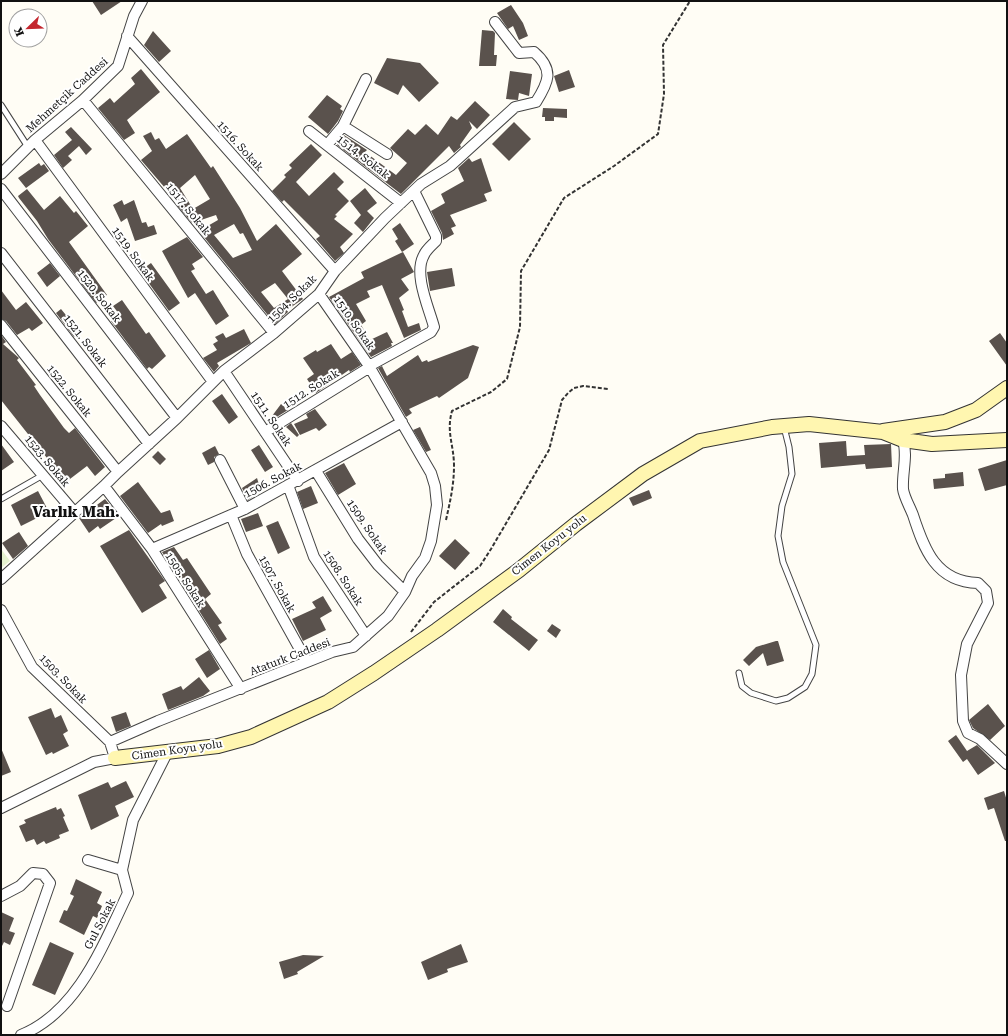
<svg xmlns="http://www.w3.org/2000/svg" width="1008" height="1036" font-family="'Roboto Serif',serif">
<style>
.pitch{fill:#e6f2cf}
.building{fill:#5a524d;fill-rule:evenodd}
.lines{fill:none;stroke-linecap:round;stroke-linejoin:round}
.lane-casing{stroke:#444;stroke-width:7}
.street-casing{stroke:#444;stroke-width:12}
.secondary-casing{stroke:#333;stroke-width:16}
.path{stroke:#333;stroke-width:2;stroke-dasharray:4 2;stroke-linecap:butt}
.lane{stroke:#fff;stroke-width:5}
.street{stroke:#fff;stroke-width:10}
.secondary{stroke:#fff6b0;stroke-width:14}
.labels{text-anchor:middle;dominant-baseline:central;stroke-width:4;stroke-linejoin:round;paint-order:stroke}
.street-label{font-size:11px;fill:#111;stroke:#fff}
.district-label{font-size:15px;font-weight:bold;fill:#111;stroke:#fff}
</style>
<rect width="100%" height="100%" fill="#fffdf5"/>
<!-- pitch -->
<path class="pitch" d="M1 549 10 561 1 568Z"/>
<!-- building -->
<path class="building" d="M92 1H122L101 15Z
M511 5 523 23 528 36 519 40 513 26 508 29 497 13Z
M482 30 493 31 495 33 494 55H497L496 66H479Z
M153 31 171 51 159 62 144 45Z
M387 58 420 63 439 83 419 102 403 85 398 95 374 83Z
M141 69 160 92 127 120 135 133 124 140 98 108 110 98 114 103 135 84 131 78Z
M569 70 575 87 559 92 554 76Z
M510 71 532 74 529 96 519 93 518 100 506 99Z
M327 95 342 106 340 109 343 111 338 121 328 134 308 117Z
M475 101 490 115 477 129 469 121 472 128 460 145 461 147 454 153 449 146 401 194 337 145 344 135 367 150 365 152 396 175 407 163 390 148 408 129 415 135 426 124 438 135 451 116 457 120Z
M543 108 567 109V118L554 117V121H545V117H542Z
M514 122 531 139 509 161 492 144Z
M71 127 92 149 86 155 79 146 68 156 72 160 63 168 54 155 72 140 65 132Z
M151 132 155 140 159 138 166 149 187 134 211 168 213 166 240 208 257 241 276 224 302 254 282 271 303 299 287 310 288 312 275 324 199 231 218 220 216 215 192 223 176 204 178 203 141 160 152 151 143 136ZM195 175 210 199 193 209 180 188ZM234 224 240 234 243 233 252 250 233 258 214 235ZM275 283 288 299 274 308 261 292Z
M311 144 322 155 296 182 309 196 334 172 344 182 337 189 349 201 335 215 337 216 334 219 353 234 340 247 344 253 335 261 316 239 320 236 284 200 282 202 272 191 286 177 284 175 292 168 289 165Z
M469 158 472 162 481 158 492 191 484 194 487 201 450 215 456 226 451 228 454 234 443 240 442 233 431 211 445 203 441 194 464 181 458 168Z
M39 163 41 166 44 164 49 171 26 188 18 178Z
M365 188 377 203 367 211 374 218 363 232 354 223 361 215 350 201Z
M27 189 44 210 60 196 74 213 76 211 88 226 69 242 107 295 96 303 48 239 37 221 19 198 18 196Z
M122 200 124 205 134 200 142 223 146 222 148 227 154 225 157 234 135 241 127 218 121 222 113 205Z
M400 223 414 244 402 252 395 241 398 239 392 229Z
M187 237 203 257 192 264 195 269 191 271 206 294 213 290 229 316 216 325 195 293 188 298 162 251Z
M403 252 414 272 401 279 409 290 399 298 404 310 402 311 408 327 419 323 421 330 404 338 382 285 367 291 370 297 356 304 366 321 361 325 370 340 387 332 393 343H391L392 346 371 357 329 297 364 278 361 272Z
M50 263 60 276 47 287 37 273Z
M151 263 180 303 169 311 140 271Z
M452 268 455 286 430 291 427 272Z
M1 290 16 310 26 302 43 323 32 331 29 328 17 335 6 321 1 319Z
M122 300 146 334 149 332 166 356 152 369 149 367 147 369 111 321 119 314 113 306Z
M61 309 70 320 67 323 76 335 74 337 56 313Z
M244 329 251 343 217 363 219 366 214 372 203 358 217 350 213 344 218 341 215 337 223 333 226 338Z
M1000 333 1007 343V366L989 341Z
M1 335 6 342 3 344 19 358 17 360 36 385 34 386 40 395 64 428 69 433 75 428 105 467 95 476 87 466 66 482 1 400Z
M331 344 341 359 352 352 361 365 350 372 349 370 316 393 307 379 314 374 303 358 316 350 317 352Z
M473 345 479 347 468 378 439 398 437 396 409 409 412 413 406 417 378 368 382 366 387 376 418 355 422 362 427 360 428 362Z
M222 394 238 417 229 424 212 401Z
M281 404 288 410 275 418 272 416Z
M315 409 327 425 319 431 316 428 300 435 294 424 308 418 306 414Z
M291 423 299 435 297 437 286 427Z
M420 427 431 450 426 452 413 430Z
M846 441 847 456 865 455 864 445 891 444 892 467 866 469 865 464 821 468 819 443Z
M1 444 14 462 1 471Z
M259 445 273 467 265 472 251 450Z
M215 446 219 454 214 457V462L208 465 202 453Z
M158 451 166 459 160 465 152 457Z
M1007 460V485L985 491 978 469Z
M344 463 356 484 338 495 325 473Z
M963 472 964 486 934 489 933 479 945 478V474Z
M257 478 261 491 253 494 254 496 248 500 242 488Z
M138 482 161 513 170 510 174 521 162 526 161 524 148 533 120 496Z
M311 486 318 503 303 509 297 492Z
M649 490 652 498 633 506 629 498Z
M38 491 49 512 21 526 11 505Z
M105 499 119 516 100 529 98 526 89 533 79 518Z
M258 513 263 526 246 532 241 519Z
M278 521 290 548 278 554 266 526Z
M129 530 165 581 159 585 167 598 142 613 100 546Z
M19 532 28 546 13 559 2 543Z
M455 539 470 553 455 570 439 556Z
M174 547 183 560 187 558 211 594 205 599 222 623 218 625 227 639 220 644 186 590 188 588 178 573 176 574 162 552Z
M323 596 332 611 320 618 326 630 303 641 292 619 316 608 312 602Z
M503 609 512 617 511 619 538 640 529 651 493 622Z
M552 624 561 630 556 638 547 631Z
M776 641H778L784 661 767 666 763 653 749 666 743 660 756 647Z
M209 650 220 669 207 678 195 659Z
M199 677 210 691 203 696 168 710 162 694 181 686 183 690Z
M988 704 1005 726 990 740 973 728 969 720Z
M51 708 55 718 61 715 68 731 63 734 69 746 53 754 52 752 46 755 28 717Z
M126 712 131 726 116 732 111 717Z
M956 735 967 751 977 745 995 763 978 775 967 759 963 762 948 741Z
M1 748 11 772 1 776Z
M126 781 134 797 115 806 119 816 91 830 78 795 108 782 111 788Z
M1004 791 1007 801V841H1005L994 808 988 810 984 798Z
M56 807 57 810 61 808 65 816 63 817 69 831 59 835 60 838 46 844 44 841 37 845 34 839 26 842 19 826 26 823 24 820Z
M76 879 102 892 97 903 102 906 97 918 93 916 84 935 59 922 64 910 67 911 74 896 70 894Z
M1 912 14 918 9 931 15 933 10 945 4 942 1 948Z
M50 942 74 953 55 995 32 985Z
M461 944 468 962 447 969 448 972 428 980 421 962Z
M303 955 324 956 297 972 298 974 284 979 279 962Z"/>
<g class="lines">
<!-- lane casing -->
<g class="lane-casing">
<path id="lane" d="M1 105 28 147
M1 499 43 475
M739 673 742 686 751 693 776 701 788 698 805 687 812 674 816 645 783 562 778 536 782 506 792 474 789 447 784 427"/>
</g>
<!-- street casing -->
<g class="street-casing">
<path id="street" d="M127 36 335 271
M83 100 274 333
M343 126 387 154
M309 131 401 203
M35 140 213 382
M327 145 343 126 366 79
M1 174 35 140 83 100 118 66 134 16 142 1
M1 189 177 418
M1 253 149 444
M1 325 118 472
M369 366 431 332 434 327C429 308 413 274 424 255 426 250 432 245 436 241V236L414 191
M224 371 298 481
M1 426 75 513
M265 432 370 367
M903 440C908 456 902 472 903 489 904 497 910 507 913 515 924 549 936 582 978 583L986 591 988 603 967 644 961 675 963 721 968 733 980 739 1007 764
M220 460 245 509
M316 471 358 539 378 565 405 592
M288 485 314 557 366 636
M104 486 152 549 241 689
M231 515 247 554 307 662
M152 549 245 509 402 422
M1 579 104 486 118 472 177 418 224 371 274 333 319 294 335 271 385 218 421 184 450 166 515 107 536 102C548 83 555 70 534 52L519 53 495 22
M1 610 32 667 110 742 115 758 94 762 1 808
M110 742 158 721 332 652 353 647 388 616 405 592 412 576 425 558 431 541 437 505 435 486 431 473 369 366 319 294
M88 860 122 870
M1 896 20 886 33 873 43 874 50 883 7 1006
M21 1035C78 1012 103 945 128 893L122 870 133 820 167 753"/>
</g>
<!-- secondary casing -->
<g class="secondary-casing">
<path id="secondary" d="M883 431 945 422 976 410 1007 388
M115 758 218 746 251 737 328 702 374 673 437 630 519 570 576 524 643 474 700 441 772 427 809 424 883 432 903 440 932 444 1007 440"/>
</g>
<!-- path -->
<path class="path" d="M446 520C450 502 454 485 454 466 454 445 446 432 452 411L491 392 507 379 520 327 521 271 564 198 614 166 658 134 664 94 663 45 690 1
M411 632 434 602 480 566 491 549 549 450 562 400 568 393 574 388 583 386 608 389"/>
<!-- lane -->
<use href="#lane" class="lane"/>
<!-- street -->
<use href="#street" class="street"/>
<!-- secondary -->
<use href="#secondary" class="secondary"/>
</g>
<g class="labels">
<!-- street labels -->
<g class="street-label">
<text transform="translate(67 95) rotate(-42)">Mehmetçik Caddesi</text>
<text transform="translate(240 146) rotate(48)">1516. Sokak</text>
<text transform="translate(363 157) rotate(38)">1514. Sokak</text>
<text transform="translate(188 209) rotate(51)">1517. Sokak</text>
<text transform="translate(133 254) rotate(54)">1519. Sokak</text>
<text transform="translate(99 296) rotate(52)">1520. Sokak</text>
<text transform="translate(292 299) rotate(-44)">1504. Sokak</text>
<text transform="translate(354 323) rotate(55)">1510. Sokak</text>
<text transform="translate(85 341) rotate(52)">1521. Sokak</text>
<text transform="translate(311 389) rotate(-32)">1512. Sokak</text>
<text transform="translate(69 391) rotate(51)">1522. Sokak</text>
<text transform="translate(271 419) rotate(56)">1511. Sokak</text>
<text transform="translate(47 461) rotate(50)">1523. Sokak</text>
<text transform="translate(273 480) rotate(-28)">1506. Sokak</text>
<text transform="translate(367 527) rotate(56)">1509. Sokak</text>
<text transform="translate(549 545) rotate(-38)">Cimen Koyu yolu</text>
<text transform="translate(343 578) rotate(57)">1508. Sokak</text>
<text transform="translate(185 580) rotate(57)">1505. Sokak</text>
<text transform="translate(277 584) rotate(61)">1507. Sokak</text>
<text transform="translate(290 657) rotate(-21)">Ataturk Caddesi</text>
<text transform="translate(63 679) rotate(46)">1503. Sokak</text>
<text transform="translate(177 750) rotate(-8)">Cimen Koyu yolu</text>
<text transform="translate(100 924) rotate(-63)">Gul Sokak</text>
</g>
<!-- district labels -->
<g class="district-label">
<text x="76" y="512">Varlık Mah.</text>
</g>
</g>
<!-- border -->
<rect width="1008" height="1036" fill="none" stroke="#111111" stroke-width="4"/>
<!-- north arrow -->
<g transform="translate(28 28) rotate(247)"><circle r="19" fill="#ffffff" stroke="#a0a0a0"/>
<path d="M0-3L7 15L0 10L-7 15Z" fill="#c4262e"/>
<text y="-6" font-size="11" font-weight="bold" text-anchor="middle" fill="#111111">K</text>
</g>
</svg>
